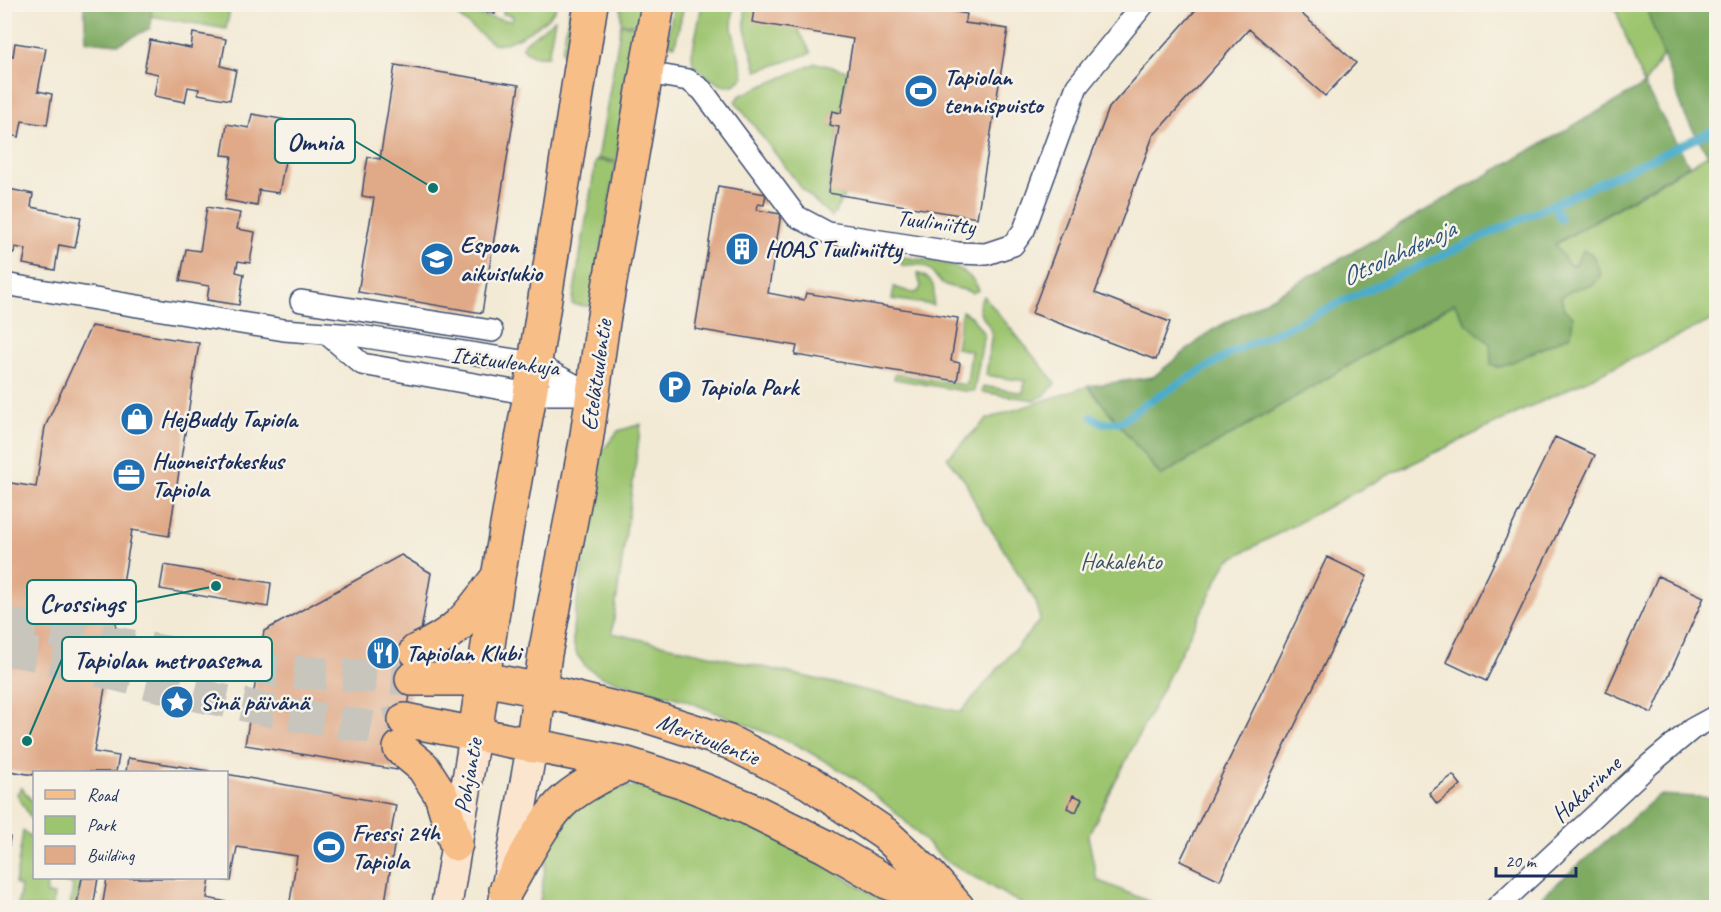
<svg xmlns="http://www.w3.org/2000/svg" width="1721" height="912" font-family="Caveat,sans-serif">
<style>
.green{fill:#9dc570;stroke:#5c7a67;stroke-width:1.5}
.forest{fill:#7eaa62;stroke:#4c6c60;stroke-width:1.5}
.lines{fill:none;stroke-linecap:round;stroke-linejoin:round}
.stream{stroke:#4bacca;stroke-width:8}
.building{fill:#e0aa89}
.primary-tunnel{stroke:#c8c5bd;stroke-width:33;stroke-dasharray:33 16;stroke-linecap:butt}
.street-casing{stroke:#3b4b70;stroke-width:24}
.secondary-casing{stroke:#3b4b70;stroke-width:33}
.primary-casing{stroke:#3b4b70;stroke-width:36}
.street{stroke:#fff;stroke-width:21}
.secondary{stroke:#fce5cf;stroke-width:30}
.primary{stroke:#f7be87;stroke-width:33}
.labels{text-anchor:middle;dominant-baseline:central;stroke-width:5;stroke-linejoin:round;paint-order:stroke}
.poi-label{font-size:24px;font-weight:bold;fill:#1b2f5e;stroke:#f7f3e8;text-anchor:start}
.street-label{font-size:24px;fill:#1b2f5e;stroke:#f7f3e8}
.park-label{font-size:24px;fill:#3c5462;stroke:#f7f3e8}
.water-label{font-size:26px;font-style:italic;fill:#29547e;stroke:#f7f3e8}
.leader{fill:none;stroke:#0f766e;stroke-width:2}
.callout-dot{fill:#0f766e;stroke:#f7f3e8;stroke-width:2}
.callout{fill:#f7f3e8;stroke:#0f766e;stroke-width:2}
.callout-label{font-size:26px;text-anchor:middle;font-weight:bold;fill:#1b2f5e}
</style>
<rect width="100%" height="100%" fill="#f7f3e8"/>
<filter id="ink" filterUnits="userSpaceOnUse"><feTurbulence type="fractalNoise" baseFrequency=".0167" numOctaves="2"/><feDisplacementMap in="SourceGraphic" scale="12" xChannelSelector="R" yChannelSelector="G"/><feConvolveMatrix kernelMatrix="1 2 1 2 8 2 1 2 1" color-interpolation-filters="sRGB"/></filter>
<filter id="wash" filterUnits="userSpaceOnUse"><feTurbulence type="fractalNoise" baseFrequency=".008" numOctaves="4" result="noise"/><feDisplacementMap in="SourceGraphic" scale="24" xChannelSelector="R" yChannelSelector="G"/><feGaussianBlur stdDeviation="1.35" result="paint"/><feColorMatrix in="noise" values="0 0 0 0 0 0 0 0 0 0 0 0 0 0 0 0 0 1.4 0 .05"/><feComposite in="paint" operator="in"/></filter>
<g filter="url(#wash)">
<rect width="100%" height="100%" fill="#f3ead5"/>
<!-- green -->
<path class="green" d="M86 5H231L226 29Z
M444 5 469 7V14L512 21 513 16 503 14 504 5H557C551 21 510 47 493 44Z
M570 5H581L567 54 562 52Z
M621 5H644L640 25 621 23Z
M673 5H684L675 45 668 44Z
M702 5H733L732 29 744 76C727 99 710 77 693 65L692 54Z
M745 5H755L798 29 811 53 757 71 745 29Z
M1614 5H1695L1644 85Z
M555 19 548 56C536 57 530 56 522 47L524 44Z
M621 24 639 27 616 161 598 159Z
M816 63 848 71 841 113 832 112 830 125 839 127 828 192 844 196 832 217 803 190 735 101 741 95Z
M1716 150V318L1378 480 1227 561 1088 836 1097 880 1162 907H1027L944 860 902 818 856 779 797 745 687 701 602 677 586 667 577 655 573 643V628L600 454 618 431 641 424 612 633 961 712 1040 620 1036 602 977 507 965 481 947 458 987 419 1088 386 1161 476Z
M596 160 616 163 592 307 572 304Z
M902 257C930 261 966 261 979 290L972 293C963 288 953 289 944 284 939 282 937 278 934 274 927 264 914 263 903 266L899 260Z
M917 273C936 279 935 289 933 305L892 299 894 287 913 293 918 292 921 286Z
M984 296 1054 381 1055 384 1044 396 1035 400 982 392 983 386 1023 393 1025 381 986 375 992 332C987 319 971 311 984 296Z
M962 311 972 317 984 334 974 391H964L894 379 895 374 965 385 967 384 971 351 956 348Z
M636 786 652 788 669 794 753 826 799 849 893 907 539 908 547 855 551 841 564 817 607 790Z
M21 787 34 804V824L17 794Z
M23 831 34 839V878H46L47 894 54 895 52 907H21L18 904 21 887 15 884Z
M62 878H82L76 907H70L73 885 61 882Z"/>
<!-- forest -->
<path class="forest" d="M84 5H152L150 28 119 44 86 41Z
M1645 5H1716V158L1708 155 1686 118Z
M1644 85 1689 165 1555 244 1569 265H1575L1583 250 1592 254 1601 274C1592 291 1589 284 1575 289 1571 291 1566 294 1561 297L1564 309 1573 316 1571 335 1499 368 1491 364 1490 344 1466 323 1454 303 1161 476 1088 386 1153 377 1211 331 1351 253Z
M1659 795 1716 798V907H1530Z"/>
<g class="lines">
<!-- stream -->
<path class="stream" d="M1554 204 1560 219
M1092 417 1103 423 1121 422 1145 404 1231 353 1716 129"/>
</g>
<g id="blocks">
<!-- building -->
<path class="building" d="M474 4H496L495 14 474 10Z
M755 4H913L967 14 965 23 1008 29 977 218 828 193 839 127 829 125 832 111 841 113 853 39 752 22Z
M1201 4H1291L1356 63 1325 96 1249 29 1153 136 1095 293 1170 322 1156 360 1032 313 1109 108Z
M193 33 226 39 221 66 236 70 230 100 198 94 199 89 188 87 185 102 154 96 158 74 144 71 150 40 191 48Z
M15 43 46 48 38 91 52 94 47 125 22 121 19 137 4 134V54L13 56Z
M395 65 519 85 482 313 358 292 374 198 362 196 364 179 368 157 380 159Z
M252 114 287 120 282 151 275 150 273 159 285 161 279 193 259 190 257 206 225 200 232 156 222 155 227 124 249 128Z
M718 186 766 194 764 205 758 204 757 210 781 214 768 293 804 300 806 293 958 318 951 361 960 363 957 381 795 355 797 346 695 329Z
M9 189 33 194 31 207 81 217 75 248 59 245 55 270 23 264 26 249 15 247 14 253 4 251V212Z
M207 207 240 213 237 229 255 232 250 263 238 261 236 272 244 274 239 305 207 300 209 286 180 281 186 249 200 251Z
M91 326 199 343 169 536 132 530 94 752 119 756 116 772H34V775L4 770V482L36 487 45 427Z
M1555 437 1595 455 1486 681 1446 662Z
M401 555 431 573 397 770 245 745 264 631Z
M1327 557 1367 576 1220 880 1180 861Z
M164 565 271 583 268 607 160 589Z
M1658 576 1704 597 1652 713 1606 692Z
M128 758 209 771V772H126Z
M226 774 396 805 391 833 396 834 384 908 350 904V908H289L297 856 237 847 231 881 216 879 226 878Z
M1453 775 1461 785 1437 804 1429 793Z
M1073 795 1082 799 1076 812 1067 808Z
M4 836 10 837 6 865H4Z
M82 878H98L93 908H76Z
M107 878H210L207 898 257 908H102Z"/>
</g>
</g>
<g filter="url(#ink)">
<use href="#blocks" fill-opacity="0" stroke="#3b4b70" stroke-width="1.5"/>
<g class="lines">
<!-- primary-tunnel -->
<path class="primary-tunnel" d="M4 624 276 671 412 679
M4 649 30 653 197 695 273 711 374 728 405 720"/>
<!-- street casing -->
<g class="street-casing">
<path id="street" d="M647 73 688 80 702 90 796 216 828 233 958 253 986 254 1013 245 1024 230 1077 86 1144 4
M4 284 284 330 353 335 534 363 593 395
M301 301 492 331
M327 334 362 364 530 394H589
M1496 908 1649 765 1692 729 1716 716"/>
</g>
<!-- secondary casing -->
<g class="secondary-casing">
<path id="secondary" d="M446 908 475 734
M503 908 532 746"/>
</g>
<!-- primary casing -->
<g class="primary-casing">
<path id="primary" d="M416 651C460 632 469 615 497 578
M412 679H484L540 690 647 716 729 742 810 783 885 834 931 877 958 908
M405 720 627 764 681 781 748 808 825 846 887 882 953 907
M475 734 498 577 530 394 591 4
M532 746 545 654 586 442 603 322 658 4
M400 748 423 767 441 795 456 844
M506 890C521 865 545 816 566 799 584 784 606 774 627 764"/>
</g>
<!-- street -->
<use href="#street" class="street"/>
<!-- secondary -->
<use href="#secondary" class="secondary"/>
<!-- primary -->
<use href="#primary" class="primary"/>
</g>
</g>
<!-- icons -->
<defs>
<g id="stadium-disc" transform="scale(1.725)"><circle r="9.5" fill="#1f6fb2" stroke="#f7f3e8"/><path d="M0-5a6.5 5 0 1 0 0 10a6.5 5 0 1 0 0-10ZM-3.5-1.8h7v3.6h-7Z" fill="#fff"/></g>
<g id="building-disc" transform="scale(1.725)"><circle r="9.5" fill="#1f6fb2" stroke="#f7f3e8"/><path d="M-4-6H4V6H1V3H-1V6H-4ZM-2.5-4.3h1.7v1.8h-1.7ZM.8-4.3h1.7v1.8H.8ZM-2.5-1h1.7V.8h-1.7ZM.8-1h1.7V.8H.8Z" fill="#fff"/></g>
<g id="school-disc" transform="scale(1.725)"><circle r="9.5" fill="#1f6fb2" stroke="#f7f3e8"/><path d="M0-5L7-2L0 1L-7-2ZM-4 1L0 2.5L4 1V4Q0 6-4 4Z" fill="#fff"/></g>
<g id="parking-disc" transform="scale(1.725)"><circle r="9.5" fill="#1f6fb2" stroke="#f7f3e8"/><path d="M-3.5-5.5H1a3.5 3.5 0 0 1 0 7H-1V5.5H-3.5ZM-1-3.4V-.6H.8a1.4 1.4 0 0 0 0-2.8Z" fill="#fff"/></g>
<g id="shop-disc" transform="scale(1.725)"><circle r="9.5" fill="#1f6fb2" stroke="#f7f3e8"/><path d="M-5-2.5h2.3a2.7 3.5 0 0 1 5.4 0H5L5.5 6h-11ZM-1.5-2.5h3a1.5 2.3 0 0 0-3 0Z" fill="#fff"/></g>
<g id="office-disc" transform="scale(1.725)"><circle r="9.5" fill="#1f6fb2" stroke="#f7f3e8"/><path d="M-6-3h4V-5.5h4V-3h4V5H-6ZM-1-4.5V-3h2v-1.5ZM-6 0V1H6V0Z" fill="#fff"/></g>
<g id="restaurant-disc" transform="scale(1.725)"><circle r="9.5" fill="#1f6fb2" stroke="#f7f3e8"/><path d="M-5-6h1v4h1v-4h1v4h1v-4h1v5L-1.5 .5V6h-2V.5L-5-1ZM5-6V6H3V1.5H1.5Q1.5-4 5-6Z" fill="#fff"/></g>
<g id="sight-disc" transform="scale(1.725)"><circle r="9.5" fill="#1f6fb2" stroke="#f7f3e8"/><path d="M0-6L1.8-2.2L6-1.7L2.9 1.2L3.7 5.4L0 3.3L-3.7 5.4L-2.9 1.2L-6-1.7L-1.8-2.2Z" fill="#fff"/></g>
</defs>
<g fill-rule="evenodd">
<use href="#stadium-disc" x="921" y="91"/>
<use href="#building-disc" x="742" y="249"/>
<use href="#school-disc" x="437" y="259"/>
<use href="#parking-disc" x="675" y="387"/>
<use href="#shop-disc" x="137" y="419"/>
<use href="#office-disc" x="129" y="475"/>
<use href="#restaurant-disc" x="383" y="653"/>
<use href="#sight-disc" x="177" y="702"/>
<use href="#stadium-disc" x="329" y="847"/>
</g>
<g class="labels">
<!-- poi labels -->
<g class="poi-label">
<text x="944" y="77">Tapiolan<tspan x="944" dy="28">tennispuisto</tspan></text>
<text x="460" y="245">Espoon<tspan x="460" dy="28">aikuislukio</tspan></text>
<text x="765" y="249">HOAS Tuuliniitty</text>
<text x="698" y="387">Tapiola Park</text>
<text x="160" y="419">HejBuddy Tapiola</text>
<text x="152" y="461">Huoneistokeskus<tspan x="152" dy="28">Tapiola</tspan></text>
<text x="406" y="653">Tapiolan Klubi</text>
<text x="200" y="702">Sinä päivänä</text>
<text x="352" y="833">Fressi 24h<tspan x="352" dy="28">Tapiola</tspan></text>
</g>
<!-- street labels -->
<g class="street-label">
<text transform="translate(936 222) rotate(7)">Tuuliniitty</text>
<text transform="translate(505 361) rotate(7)">Itätuulenkuja</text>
<text transform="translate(596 375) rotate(-82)">Etelätuulentie</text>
<text transform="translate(708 739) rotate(21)">Merituulentie</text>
<text transform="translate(468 776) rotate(-80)">Pohjantie</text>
<text transform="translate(1586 789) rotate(-43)">Hakarinne</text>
</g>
<!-- park labels -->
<g class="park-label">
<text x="1121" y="561">Hakalehto</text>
</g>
<!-- water labels -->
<g class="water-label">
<text transform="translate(1398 253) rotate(-25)">Otsolahdenoja</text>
</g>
</g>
<!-- callouts -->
<path class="leader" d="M433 188L355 141M216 586L136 602M27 741L62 659"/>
<g class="callout-dot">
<circle cx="433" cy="188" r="6"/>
<circle cx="216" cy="586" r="6"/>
<circle cx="27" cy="741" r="6"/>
</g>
<g class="callout">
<rect x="275" y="119" width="80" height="44" rx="6"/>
<rect x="27" y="580" width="109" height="44" rx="6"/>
<rect x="62" y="637" width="210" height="44" rx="6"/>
</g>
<g class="callout-label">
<text x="315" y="150">Omnia</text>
<text x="82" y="612">Crossings</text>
<text x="167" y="668">Tapiolan metroasema</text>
</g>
<!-- margin -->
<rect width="1721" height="912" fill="none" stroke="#f7f3e8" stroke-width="24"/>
<!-- legend -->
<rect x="33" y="771" width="195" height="108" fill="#f7f3e8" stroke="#9fa5b1" stroke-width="1.5"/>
<rect x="45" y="790" width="30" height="9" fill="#f7be87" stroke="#9fa5b1" stroke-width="1.5"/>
<text x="87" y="801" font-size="18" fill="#1b2f5e">Road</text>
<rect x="45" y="816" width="30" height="18" fill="#9dc570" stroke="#9fa5b1" stroke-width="1.5"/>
<text x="87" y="831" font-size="18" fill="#1b2f5e">Park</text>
<rect x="45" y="846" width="30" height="18" fill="#e0aa89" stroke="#9fa5b1" stroke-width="1.5"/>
<text x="87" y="861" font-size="18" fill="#1b2f5e">Building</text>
<!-- scale -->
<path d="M1496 867v9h80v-9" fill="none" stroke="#1b2f5e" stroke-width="3"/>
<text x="1505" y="867" font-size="18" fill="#1b2f5e" stroke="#f7f3e8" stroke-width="4.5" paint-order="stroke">20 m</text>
</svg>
